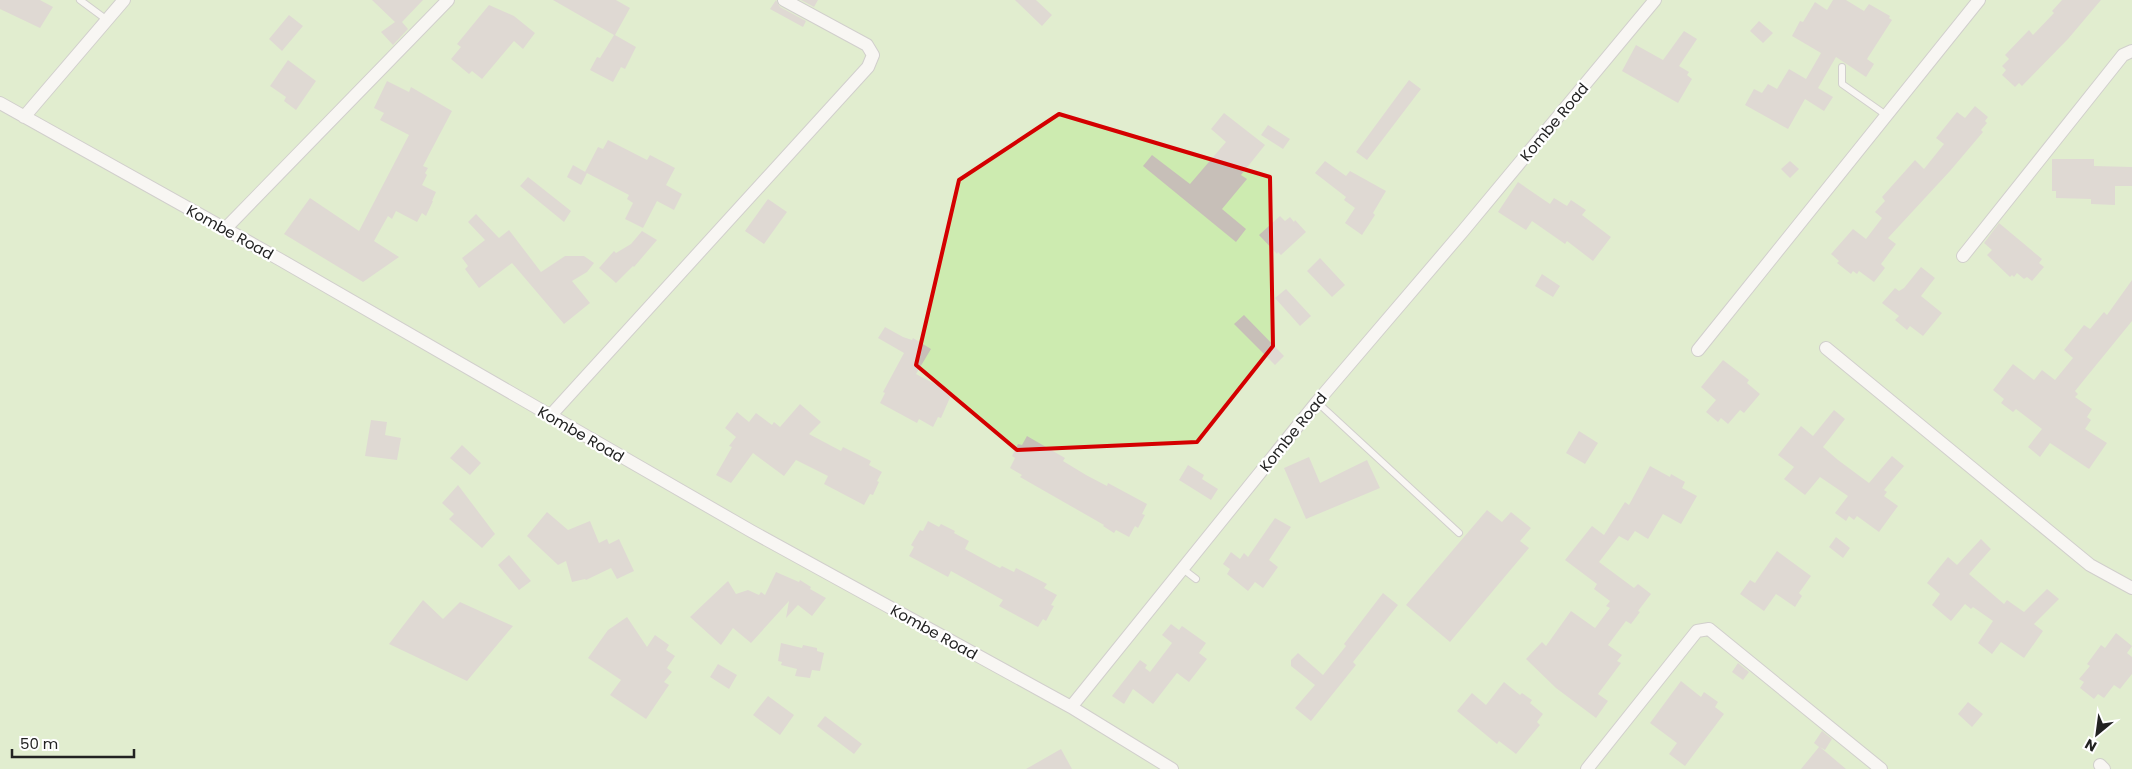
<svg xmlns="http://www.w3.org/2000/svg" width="2132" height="769" font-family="Poppins,sans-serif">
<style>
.grass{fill:#cdebb0}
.building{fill:#c7bfb8}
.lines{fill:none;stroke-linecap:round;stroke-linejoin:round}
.lane-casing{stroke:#a9a9a9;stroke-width:8}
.street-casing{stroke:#a9a9a9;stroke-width:14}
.lane{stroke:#fff;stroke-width:6}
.street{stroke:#fff;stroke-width:12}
.marked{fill:none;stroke:#d40000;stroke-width:4;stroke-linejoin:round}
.labels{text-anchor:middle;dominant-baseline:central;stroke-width:4.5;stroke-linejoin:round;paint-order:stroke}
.street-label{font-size:15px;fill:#222;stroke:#fff}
</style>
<rect width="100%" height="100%" fill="#f2efe9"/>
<!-- grass -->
<path class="grass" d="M0 0H2132V769H0Z"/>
<!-- building -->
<path class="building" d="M0 0H40L53 7 40 28 0 9Z
M372 0H423L402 22 408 29 393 45 381 32 395 22Z
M553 0H616L630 8 615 35 636 47 625 69 621 67 613 82 590 70 597 57 600 58 614 35Z
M776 0 780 7 806 21 803 27 770 9Z
M801 0H818L814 7Z
M1015 0H1036L1052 15 1042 26Z
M1833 0H1846L1864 11 1869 4 1890 16 1889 18 1892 20 1867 59 1874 64 1866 77 1836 57 1818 88 1833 97 1824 111 1805 99 1788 129 1745 105 1754 89 1762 93 1768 84 1777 89 1789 69 1806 79 1821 53 1792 36 1800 21 1803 22 1815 2 1827 10Z
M2062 0H2101L2068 39 2022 86 2019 83 2015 87 2002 75 2006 70 2002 66 2009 59 2005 55 2029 30 2033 35 2054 13 2052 11Z
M489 5 514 16 535 33 523 49 514 41 482 79 472 71 469 74 451 59 461 47 457 44Z
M289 15 303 26 282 51 269 39Z
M1759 21 1773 33 1763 43 1750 31Z
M1684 31 1697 39 1679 66 1689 72 1687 75 1692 79 1678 103 1622 71 1636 45 1663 60Z
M288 60 316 81 296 110 284 101 286 97 270 86Z
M1409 80 1421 89 1367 160 1356 152Z
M387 81 409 92 411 87 452 111 423 166 428 168 425 173 427 175 422 185 436 192 432 201H433L426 216 422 213 417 222 396 211 392 219 388 216 374 241 399 257 363 282 284 234 310 198 359 231 409 135 380 120 384 113 374 108Z
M1975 106 1988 117 1985 121 1987 123 1981 130 1983 132 1950 171 1888 238 1896 244 1881 264 1885 268 1874 282 1859 271 1857 274 1853 271 1851 274 1837 263 1839 261 1831 254 1853 229 1866 239 1882 218 1875 212 1885 201 1882 197 1915 160 1924 169 1944 144 1936 138 1957 112 1965 118Z
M1224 113 1265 145 1241 175 1247 179 1222 209 1246 229 1236 242 1143 166 1152 155 1190 184 1226 142 1211 129Z
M1268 125 1290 139 1283 149 1261 135Z
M608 140 647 160 650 155 675 168 666 185 682 194 674 210 657 201 643 228 625 219 633 203 627 199 629 195 585 172 598 147 603 149Z
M2052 159H2094V166L2132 167V186H2115V205L2091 204V199L2056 198V191H2052Z
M1325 161 1346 176 1350 171 1386 191 1373 213 1375 215 1362 235 1345 223 1355 208 1344 200 1346 197 1315 173Z
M1790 161 1799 169 1790 178 1781 169Z
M573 165 587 173 581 185 567 177Z
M528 177 571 211 564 222 520 186Z
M1518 182 1550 204 1554 198 1567 206 1571 200 1586 210 1582 215 1611 237 1593 261 1567 241 1565 244 1532 221 1526 230 1498 212Z
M768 199 787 212 764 244 745 231Z
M476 214 499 238 509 230 541 272 565 256H584L594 263 587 272 572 281 590 303 564 324 512 263 479 288 465 269 468 266 462 258 485 240 468 222Z
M1280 216 1285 221 1290 217 1294 222 1295 220 1306 232 1281 255 1278 252 1277 254 1259 235Z
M1999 223 2042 259 2039 263 2044 267 2032 281 2027 277 2024 279 2017 273 2014 277 2012 275 2010 277 1987 255 1992 250 1984 243Z
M642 231 657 240 634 267 633 266 616 283 599 268 614 251 616 253 631 244Z
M1320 258 1345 285 1332 297 1307 271Z
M1921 267 1935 278 1921 296 1942 313 1923 336 1910 326 1907 330 1895 320 1899 316 1882 303 1895 288 1899 291 1904 288Z
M1542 274 1560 286 1553 297 1535 286Z
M2132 280V321L2075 391 2078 394 2075 397 2092 409 2087 417 2091 420 2085 429 2107 443 2089 469 2050 443 2040 457 2028 447 2042 429 2016 409 2013 412 2001 403 2004 399 1993 390 2013 364 2034 380 2042 370 2055 380 2073 358 2064 350 2084 325 2090 329 2104 312 2107 315Z
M1286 289 1311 316 1300 326 1275 298Z
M1244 315 1284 356 1275 365 1234 324Z
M885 327 903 337 912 340 913 338 931 349 916 374 952 393 941 418 938 417 933 427 919 419 917 423 880 403 885 393 883 392 904 353 878 338Z
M1723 360 1749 380 1747 383 1760 394 1744 413 1740 410 1728 424 1721 418 1718 422 1706 412 1716 400 1701 387Z
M800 404 821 422 809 434 841 451 843 447 871 461 869 465 882 472 877 481 879 482 873 495 870 494 864 505 824 484 828 476 796 460 784 476 753 453 731 483 716 475 732 447 729 446 736 437 725 428 737 412 749 422 756 413 772 425 774 422 780 427Z
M1834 410 1845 419 1823 447 1838 460 1869 483 1892 456 1904 466 1884 490 1887 492 1884 496 1898 506 1879 532 1857 516 1854 520 1849 516 1846 521 1835 513 1848 496 1820 477 1805 495 1784 479 1794 467 1778 455 1801 426 1813 436Z
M371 420 387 422 385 435 401 438 397 460 365 456Z
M1579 431 1598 443 1585 464 1566 453Z
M1027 436 1065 458 1063 461 1086 475 1107 486 1108 483 1147 504 1142 514 1145 515 1138 528 1135 526 1129 537 1116 530 1114 533 1103 526 1104 525 1020 477 1022 475 1010 468 1015 458 1012 456 1018 444 1022 445Z
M462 445 481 463 470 475 450 458Z
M1309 457 1320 483 1367 460 1380 488 1306 519 1284 468Z
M1188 465 1204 475 1202 479 1218 489 1211 500 1179 480Z
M1650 466 1670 477 1671 474 1685 482 1682 488 1697 496 1681 524 1663 514 1648 539 1635 531 1628 541 1619 536 1599 562 1634 588 1638 584 1651 594 1638 611 1640 612 1631 624 1626 621 1608 645 1622 655 1617 661 1621 663 1598 694 1608 701 1596 718 1556 688 1526 659 1542 642 1546 646 1571 611 1595 628 1610 608 1606 606 1610 601 1594 589 1597 584 1565 560 1592 526 1604 535 1625 502 1629 505Z
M458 485 495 534 482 548 449 519 454 514 442 503Z
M1487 510 1502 522 1511 512 1531 528 1520 541 1529 548 1450 642 1406 605Z
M547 512 568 530 590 521 599 543 607 539 609 544 619 539 634 571 617 579 611 568 586 580 585 579 572 582 566 561 558 565 527 536Z
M1275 518 1291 527 1269 560 1278 567 1263 588 1255 582 1248 591 1227 574 1230 569 1223 564 1231 552 1240 559 1244 553 1248 557Z
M928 521 939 527 941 524 955 531 954 533 969 541 965 549 1000 568 1002 566 1014 572 1016 568 1047 584 1044 588 1057 595 1051 605 1054 606 1046 621 1043 619 1038 627 999 606 1003 600 951 571 948 577 909 556 914 547 911 545 920 530 923 531Z
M1836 537 1850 548 1843 558 1829 547Z
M1981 539 1991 549 1969 574 2004 604 2007 600 2024 612 2047 589 2059 599 2034 624 2043 631 2024 658 2001 642 1992 654 1978 643 1993 621 1973 607 1971 609 1965 604 1951 621 1932 605 1940 594 1927 583 1948 557 1957 565Z
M1777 551 1811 576 1799 593 1802 596 1795 607 1776 594 1764 611 1740 594 1750 580 1755 583Z
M509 555 531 581 519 590 498 565Z
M776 572 799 582 800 580 811 587 810 589 826 598 812 616 798 605 786 618 789 601 751 643 733 628 721 645 690 617 728 581 736 594 748 590 759 595 761 592 765 595Z
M1383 593 1398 605 1353 662 1356 665 1311 721 1295 708 1315 685 1291 666V660L1298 653 1323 675 1346 646 1344 644Z
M423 600 443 619 460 602 513 626 467 681 389 644Z
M627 617 647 647 655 635 669 645 666 650 675 656 667 668 672 672 664 682 669 685 646 719 610 695 621 680 588 658 608 630Z
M1171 624 1179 630 1182 626 1206 643 1199 653 1207 659 1189 682 1177 673 1153 704 1133 689 1124 704 1112 696 1140 660 1147 665 1145 668 1150 672 1172 643 1162 635Z
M2116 633 2132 646 2127 653 2132 657V674L2120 689 2114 685 2104 698 2098 694 2094 699 2080 688 2084 682 2079 679 2090 666 2087 664 2101 645 2105 648Z
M781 643 802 648 803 645 817 648V651L824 653 820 671 812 670 810 678 795 676 797 669 781 665 782 662 778 661Z
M1738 663 1749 672 1743 680 1732 672Z
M718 664 737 675 729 689 710 677Z
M1681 681 1701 697 1704 692 1718 702 1715 707 1724 714 1685 766 1669 754 1677 743 1650 723Z
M1504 682 1520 695 1522 693 1532 700 1530 703 1543 714 1537 722 1540 725 1516 754 1499 741 1497 744 1457 711 1472 693 1486 705Z
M768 696 794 715 780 735 753 715Z
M1968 702 1983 714 1972 727 1958 714Z
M825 716 862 744 854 754 817 726Z
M1822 731 1832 739 1825 750 1820 747 1846 769H1801L1819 747 1814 743Z
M1061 749 1072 769H1026Z"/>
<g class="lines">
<!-- lane casing -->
<g class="lane-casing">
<path id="lane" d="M80 0 107 20
M1842 67V84L1886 115
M1317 402 1459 533
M1183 569 1196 579"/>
</g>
<!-- street casing -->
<g class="street-casing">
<path id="street" d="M0 103 279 259 751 531 1071 707 1317 402 1463 231 1655 0
M24 117 124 0
M225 229 448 0
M1963 256 2123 55 2132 51
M1826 348 2090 565 2132 588
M1698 350 1979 0
M550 416 868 67 873 55 867 45 784 0
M1071 707 1172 769
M2100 765 2104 769
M1587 769 1697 631 1709 629 1881 769"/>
</g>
<!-- lane -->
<use href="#lane" class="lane"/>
<!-- street -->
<use href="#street" class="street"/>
</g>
<!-- marked area -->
<path d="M0 0H2132V769H0ZM1059 114 1270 177 1273 346 1197 442 1017 450 916 365 959 180Z" fill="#f2efe9" fill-opacity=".55" fill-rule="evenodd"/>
<path class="marked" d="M1059 114 1270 177 1273 346 1197 442 1017 450 916 365 959 180Z"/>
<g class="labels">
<!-- street labels -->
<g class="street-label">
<text transform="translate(1554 122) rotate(-50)">Kombe Road</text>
<text transform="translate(230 232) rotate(29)">Kombe Road</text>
<text transform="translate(1293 432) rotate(-51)">Kombe Road</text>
<text transform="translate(581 434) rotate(30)">Kombe Road</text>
<text transform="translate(934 632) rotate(29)">Kombe Road</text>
</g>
</g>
<!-- north arrow -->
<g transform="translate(2097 734) rotate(209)" stroke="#ffffff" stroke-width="4" paint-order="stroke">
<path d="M0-4L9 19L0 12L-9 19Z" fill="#222222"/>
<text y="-8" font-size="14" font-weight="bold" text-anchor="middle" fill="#222222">N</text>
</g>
<!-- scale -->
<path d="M12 749v8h122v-8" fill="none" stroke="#222222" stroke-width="2.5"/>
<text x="20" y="749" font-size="15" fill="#222222" stroke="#ffffff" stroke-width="4" paint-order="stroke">50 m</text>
</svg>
